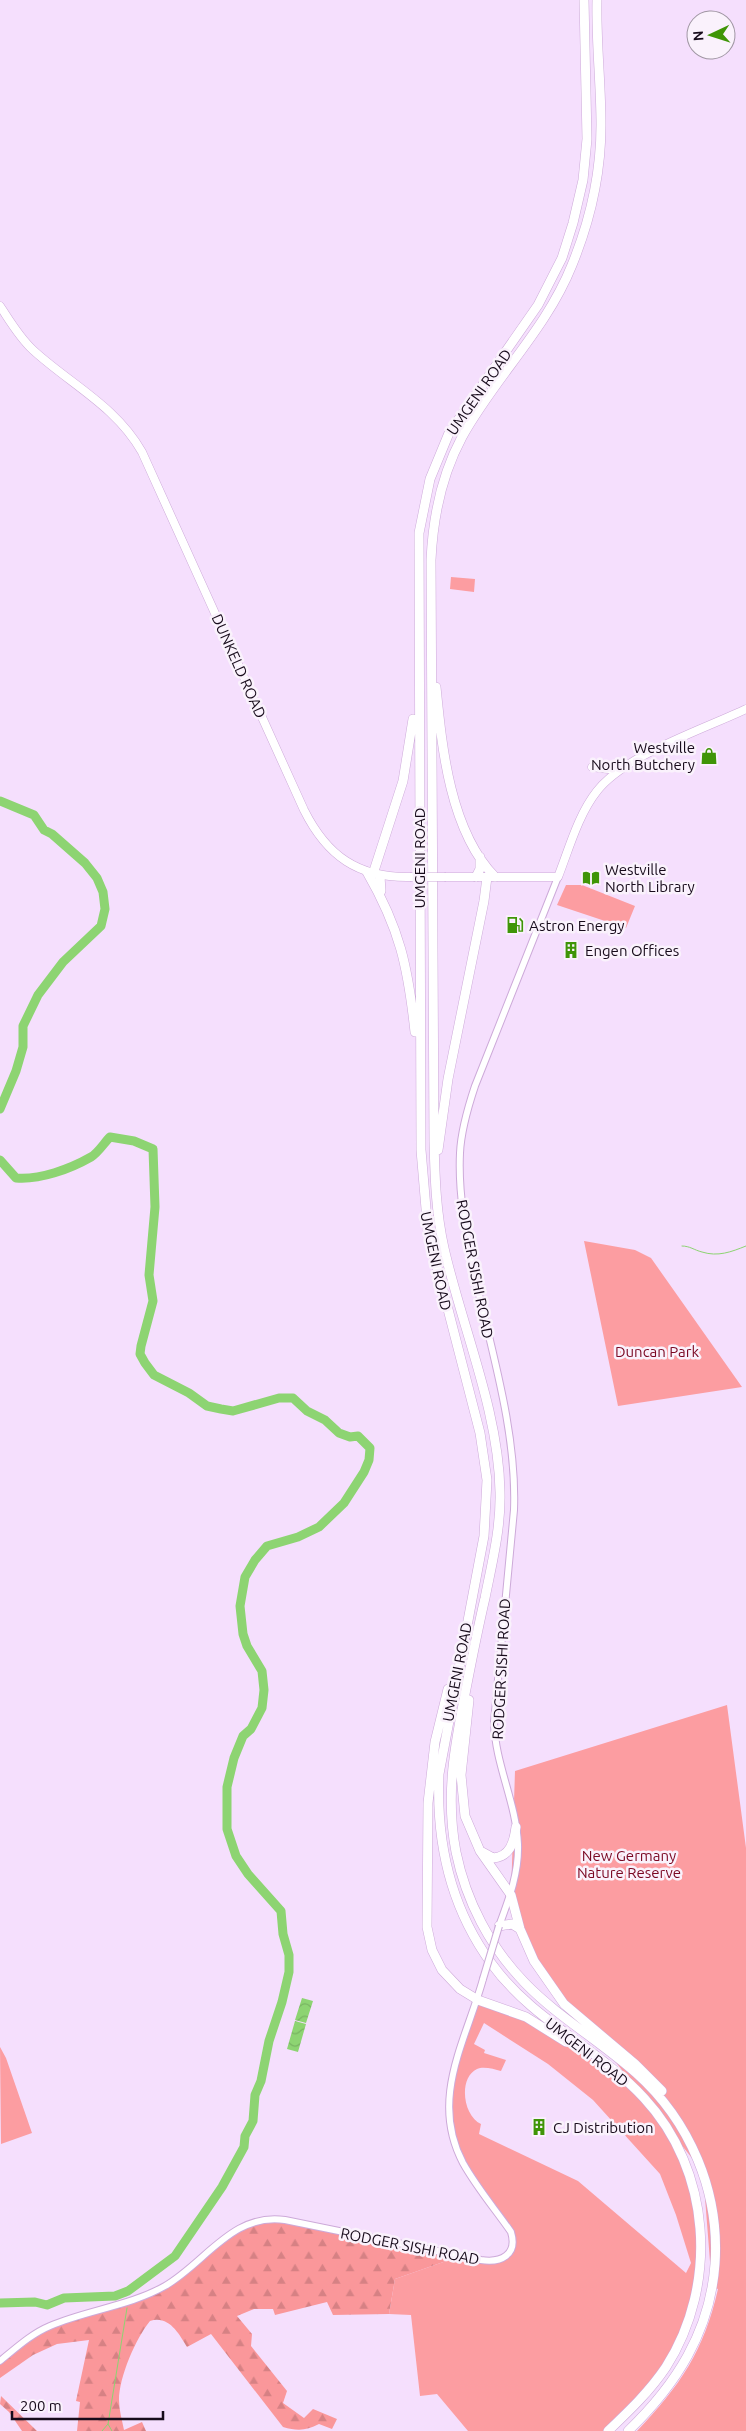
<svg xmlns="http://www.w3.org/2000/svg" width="746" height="2431" font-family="Ubuntu,sans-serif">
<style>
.green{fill:#fc9da1;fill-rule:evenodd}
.forest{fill:url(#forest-firs)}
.water{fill:url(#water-waves)}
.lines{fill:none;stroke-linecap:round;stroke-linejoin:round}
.stream{stroke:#8dd472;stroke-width:1}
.river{stroke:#8dd472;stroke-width:9}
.minor-casing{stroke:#cdaad9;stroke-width:8}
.major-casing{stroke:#cdaad9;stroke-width:9}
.highway-casing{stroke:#cdaad9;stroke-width:10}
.minor{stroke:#fff;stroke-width:6}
.major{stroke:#fff;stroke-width:8}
.highway{stroke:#fff;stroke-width:9}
.minor-bridge-casing{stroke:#cdaad9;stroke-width:8;stroke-linecap:butt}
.major-bridge-casing{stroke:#cdaad9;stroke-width:9;stroke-linecap:butt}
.minor-bridge{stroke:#fff;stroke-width:6}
.major-bridge{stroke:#fff;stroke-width:8}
.labels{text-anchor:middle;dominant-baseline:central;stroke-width:5;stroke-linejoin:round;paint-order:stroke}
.street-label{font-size:15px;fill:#170b1b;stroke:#faf2fc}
.poi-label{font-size:15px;fill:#170b1b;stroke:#faf2fc;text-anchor:start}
.park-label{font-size:15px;fill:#7a0722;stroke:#faf2fc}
</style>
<defs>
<pattern id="forest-firs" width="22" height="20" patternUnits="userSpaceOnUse" patternTransform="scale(1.25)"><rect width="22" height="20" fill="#fa979a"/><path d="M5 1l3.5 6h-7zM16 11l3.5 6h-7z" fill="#d68184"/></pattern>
<pattern id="water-waves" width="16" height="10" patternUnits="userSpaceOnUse" patternTransform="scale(1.25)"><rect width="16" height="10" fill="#8dd472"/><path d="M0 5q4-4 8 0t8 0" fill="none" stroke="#79b562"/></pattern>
</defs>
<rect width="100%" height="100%" fill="#f5dffd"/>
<!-- green -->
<path class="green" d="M451 577 475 579 474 592 450 589Z
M566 885H582L635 906 626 928 557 905Z
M584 1241 635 1250 651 1258 742 1387 618 1406Z
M727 1705 746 1848V2431H637C680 2386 704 2351 718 2289L712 2287 703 2172 583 2021 544 1979 511 1895 515 1771Z
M477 2001 541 2027 611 2073 643 2098 679 2151 699 2219 694 2300 666 2367 607 2431H468L437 2394 420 2396 411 2315 389 2314 395 2279 449 2260 451 2254 503 2260 513 2238C483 2192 442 2144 451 2085 454 2061 470 2025 477 2001ZM484 2023 548 2064 593 2100 660 2174 676 2215 691 2263 686 2273 578 2181 479 2134 481 2124C463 2116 458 2078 477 2069 483 2066 494 2069 501 2071L506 2060 484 2053 485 2050 474 2044Z
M0 2047 6 2058 32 2133 1 2144Z"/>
<!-- forest -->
<path class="forest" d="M266 2220 451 2254 449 2260 395 2279 389 2314 333 2315 327 2302 275 2315 273 2309H254L237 2316 252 2334 251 2346 287 2391 283 2403 304 2418 313 2409 337 2419 332 2429 319 2424C306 2431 297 2431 283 2427L211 2334 187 2347C179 2334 169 2315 150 2321 136 2338 119 2377 119 2400 119 2410 122 2420 124 2430L142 2422 146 2431H77L80 2402 76 2401 89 2340 57 2344 33 2355 0 2378V2361L38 2332 164 2287 221 2240Z
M1 2396 37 2431H22L9 2412 0 2404Z"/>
<!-- water -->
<path class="water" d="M302 1998 313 2001 306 2023 295 2020Z
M295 2021 306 2024 298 2052 287 2049Z"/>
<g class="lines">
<!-- stream -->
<path class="stream" d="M682 1246C690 1246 694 1250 702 1252 718 1257 731 1252 746 1246
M126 2296 128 2291
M102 2431 108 2424
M112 2431 108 2424 127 2308"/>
<!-- river -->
<path class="river" d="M0 801 34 815 44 830 52 834 85 863 97 878 103 892 105 909 101 926 63 962 38 995 23 1026V1047L16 1071 0 1109
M0 1160 16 1178C40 1180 70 1169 91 1157 98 1153 104 1143 110 1137L134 1141 153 1149 155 1207 149 1275 153 1301 141 1346 140 1354 145 1363 154 1375 189 1393 207 1406 221 1409 233 1411 279 1398H293L307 1411 325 1420 339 1433 350 1437 358 1436 370 1448 369 1460 364 1472 344 1503 319 1527 298 1537 267 1546 255 1560 245 1577 240 1606 243 1634 247 1646 262 1671 264 1690 262 1708 251 1729 243 1736 234 1758 227 1787V1829L236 1856 248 1874 281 1911 283 1934 289 1955V1972L282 2002 269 2041 261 2081 255 2095 253 2121 245 2136 244 2147 222 2187 175 2256 128 2291 115 2296 64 2298 47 2305 35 2302 0 2303"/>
<!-- minor casing -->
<g class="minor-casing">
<path id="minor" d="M499 1926C509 1899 519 1873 518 1844 516 1802 495 1764 494 1722L514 1510C517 1432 491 1349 474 1273 466 1234 458 1194 460 1153 461 1130 468 1107 475 1086L558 877
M0 2361C16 2348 31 2334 50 2326 87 2310 130 2306 165 2286 205 2263 233 2212 285 2220L481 2260C501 2263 518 2255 511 2232 495 2209 477 2188 463 2163 429 2099 466 2041 483 1979"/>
</g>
<!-- major casing -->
<g class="major-casing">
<path id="major" d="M0 306C10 321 19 337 33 350 70 384 116 406 142 452L304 810C327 856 358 878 410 877
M592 767 617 770
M446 877H558C569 849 578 815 597 791 625 755 704 729 746 709"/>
</g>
<!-- highway casing -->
<g class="highway-casing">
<path id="highway" d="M584 0 587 139 583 180 573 223 562 258 538 305 449 433 430 479 419 533 421 1150 428 1232 480 1433 487 1480 484 1536 439 1774C436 1842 451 1908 491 1963 533 2021 597 2047 644 2098 711 2170 719 2284 666 2367 650 2391 629 2411 608 2431
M597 0C596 42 601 83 601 125 601 173 590 221 572 265 546 330 495 377 462 437 441 476 433 517 431 560L434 1142C435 1178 436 1213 444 1248 462 1327 499 1412 500 1492 501 1528 492 1563 485 1598 478 1628 472 1658 466 1689 455 1744 445 1795 456 1852 466 1901 490 1947 525 1983 558 2017 600 2041 636 2073 690 2121 720 2192 715 2264 710 2332 676 2385 628 2431
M436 687C442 748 450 831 495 877
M367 872C400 929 408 967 415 1032
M373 874 403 781 413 719
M380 876 381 891
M476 877 480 869V857
M438 1150 448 1079 484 901 487 877
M448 1689 435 1742 428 1803 427 1927 432 1950 442 1970 460 1989 478 2000 526 2017 566 2042
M469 1700 461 1775 465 1816 480 1851 511 1895 520 1929 534 1961 564 2004 635 2064 662 2091
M482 1852 493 1858C510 1857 514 1842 516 1827
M499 1926 512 1924 520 1929"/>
</g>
<!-- minor -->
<use href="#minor" class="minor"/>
<!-- major -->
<use href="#major" class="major"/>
<!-- highway -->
<use href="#highway" class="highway"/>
<!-- minor-bridge casing -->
<g class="minor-bridge-casing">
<path id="minor-bridge" d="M483 1979 499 1926"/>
</g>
<!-- major-bridge casing -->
<g class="major-bridge-casing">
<path id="major-bridge" d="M410 877H446"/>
</g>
<!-- minor-bridge -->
<use href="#minor-bridge" class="minor-bridge"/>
<!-- major-bridge -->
<use href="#major-bridge" class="major-bridge"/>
</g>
<!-- icons -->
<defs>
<g id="shop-bare" transform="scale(1.35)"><path d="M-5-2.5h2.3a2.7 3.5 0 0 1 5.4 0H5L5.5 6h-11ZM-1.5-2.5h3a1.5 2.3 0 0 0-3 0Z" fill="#3f9507" stroke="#faf2fc" stroke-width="2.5" paint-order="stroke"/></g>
<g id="library-bare" transform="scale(1.35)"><path d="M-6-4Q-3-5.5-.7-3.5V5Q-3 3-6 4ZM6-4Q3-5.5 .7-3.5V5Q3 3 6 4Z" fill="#3f9507" stroke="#faf2fc" stroke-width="2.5" paint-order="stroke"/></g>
<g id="fuel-bare" transform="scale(1.35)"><path d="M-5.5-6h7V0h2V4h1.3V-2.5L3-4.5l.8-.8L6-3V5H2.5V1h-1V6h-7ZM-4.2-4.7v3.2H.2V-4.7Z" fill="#3f9507" stroke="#faf2fc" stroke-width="2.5" paint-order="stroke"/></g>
<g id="building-bare" transform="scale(1.35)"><path d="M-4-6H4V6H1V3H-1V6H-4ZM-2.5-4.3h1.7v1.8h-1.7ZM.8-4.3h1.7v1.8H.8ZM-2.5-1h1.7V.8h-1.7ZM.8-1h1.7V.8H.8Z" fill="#3f9507" stroke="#faf2fc" stroke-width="2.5" paint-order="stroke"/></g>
</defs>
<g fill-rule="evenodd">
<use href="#shop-bare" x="709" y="756"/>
<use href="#library-bare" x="591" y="878"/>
<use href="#fuel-bare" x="515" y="925"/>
<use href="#building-bare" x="571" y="950"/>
<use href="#building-bare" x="539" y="2127"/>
</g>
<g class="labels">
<!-- street labels -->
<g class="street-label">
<text transform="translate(479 392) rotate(-55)">UMGENI ROAD</text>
<text transform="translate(239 666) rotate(66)">DUNKELD ROAD</text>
<text transform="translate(419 858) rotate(-90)">UMGENI ROAD</text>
<text transform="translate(436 1261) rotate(78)">UMGENI ROAD</text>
<text transform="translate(475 1269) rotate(79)">RODGER SISHI ROAD</text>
<text transform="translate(501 1669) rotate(-87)">RODGER SISHI ROAD</text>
<text transform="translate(457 1672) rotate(-79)">UMGENI ROAD</text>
<text transform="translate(587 2052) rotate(38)">UMGENI ROAD</text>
<text transform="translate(410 2246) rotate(11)">RODGER SISHI ROAD</text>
</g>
<!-- poi labels -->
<g class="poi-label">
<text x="695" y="747" text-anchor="end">Westville<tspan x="695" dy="17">North Butchery</tspan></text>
<text x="605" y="869">Westville<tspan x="605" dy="17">North Library</tspan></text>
<text x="529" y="925">Astron Energy</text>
<text x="585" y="950">Engen Offices</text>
<text x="553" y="2127">CJ Distribution</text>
</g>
<!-- park labels -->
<g class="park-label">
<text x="657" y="1351">Duncan Park</text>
<text x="629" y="1855">New Germany<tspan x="629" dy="17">Nature Reserve</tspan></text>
</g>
</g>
<!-- north arrow -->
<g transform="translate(711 35) rotate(266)"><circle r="24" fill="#faf2fc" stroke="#9f96a2"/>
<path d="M0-4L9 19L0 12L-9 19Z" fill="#3f9507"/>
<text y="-8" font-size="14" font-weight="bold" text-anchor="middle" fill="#170b1b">N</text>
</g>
<!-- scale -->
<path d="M12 2411v8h151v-8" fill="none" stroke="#170b1b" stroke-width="2.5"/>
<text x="20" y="2411" font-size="15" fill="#170b1b" stroke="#faf2fc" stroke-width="4" paint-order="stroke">200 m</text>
</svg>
